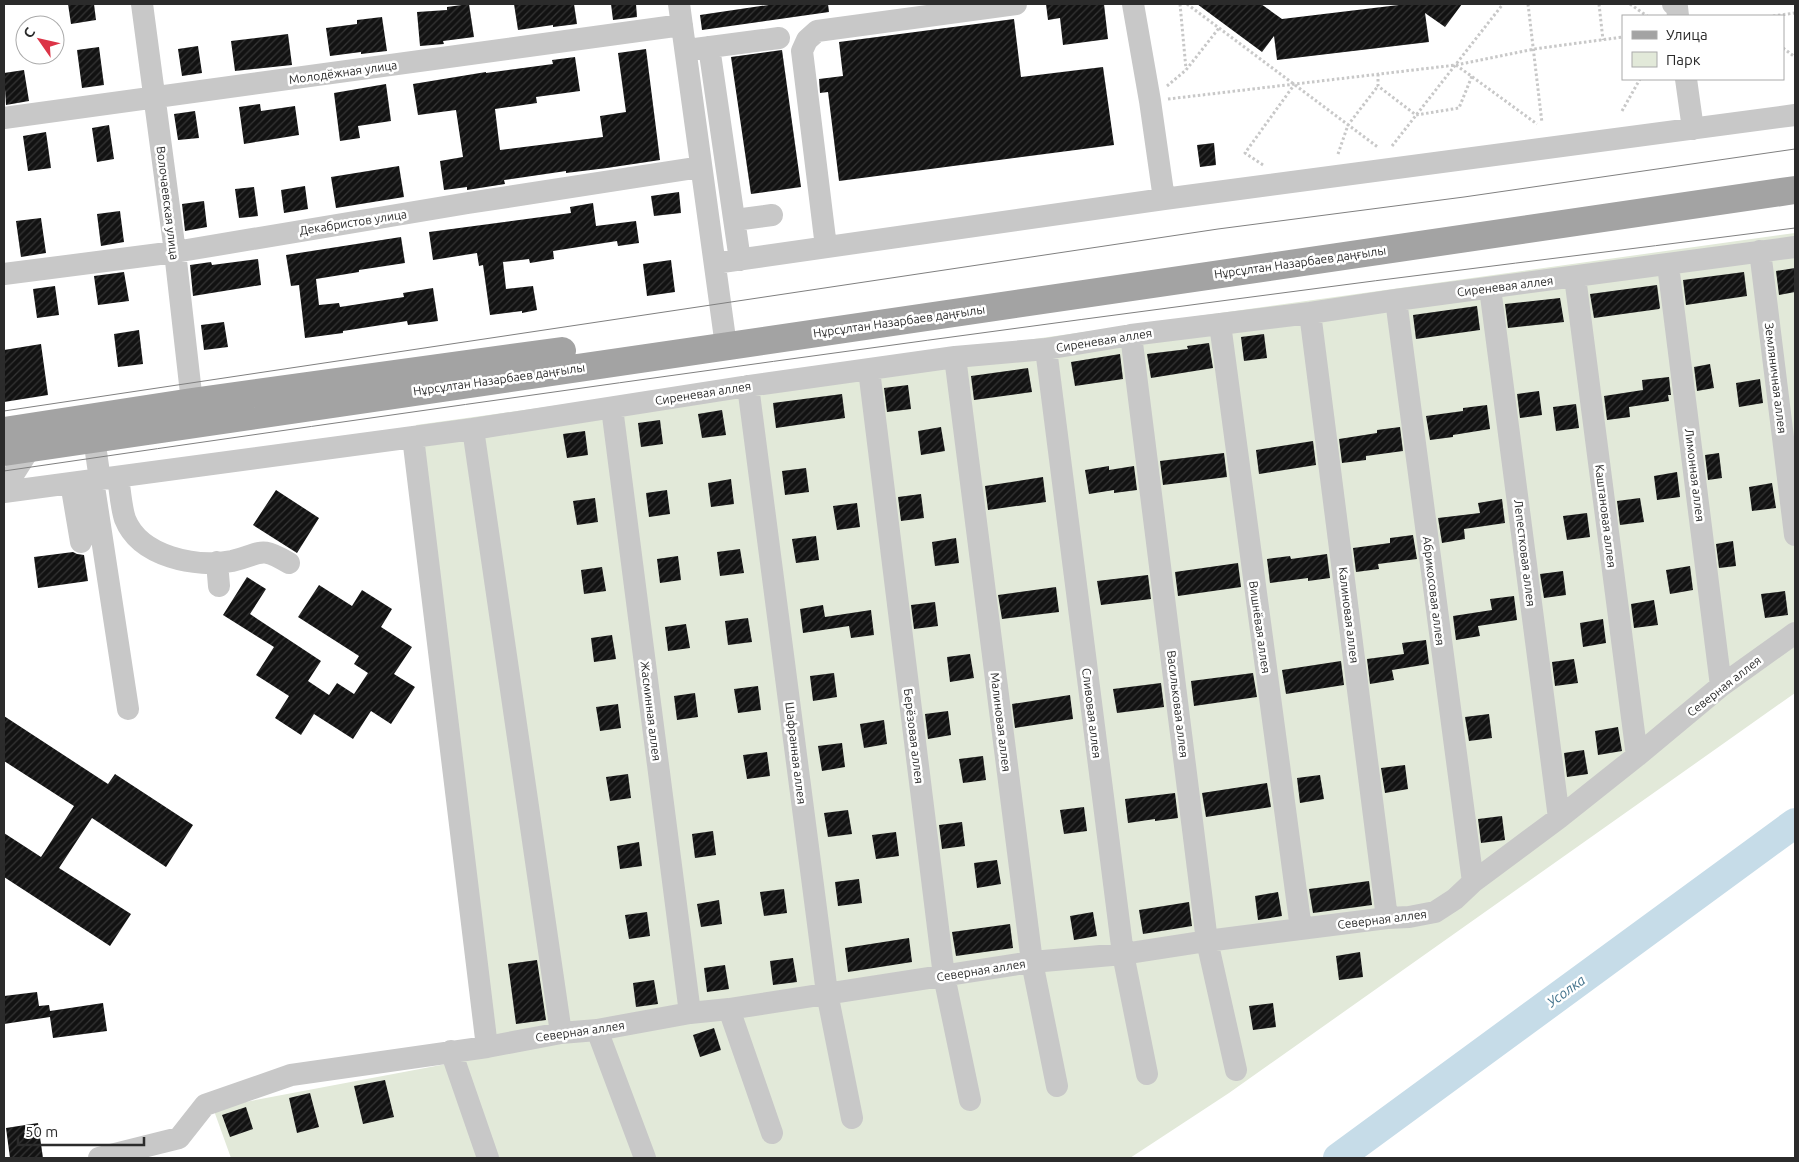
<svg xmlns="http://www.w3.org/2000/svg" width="1799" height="1162" font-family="Ubuntu,sans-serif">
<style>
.green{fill:#e2e9d9}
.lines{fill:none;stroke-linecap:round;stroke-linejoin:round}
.river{stroke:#c6dce8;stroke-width:30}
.building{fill:url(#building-hatch)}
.path{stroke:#c8c8c8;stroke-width:3;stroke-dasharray:2.5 2.5;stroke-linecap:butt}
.minor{stroke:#c8c8c8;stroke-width:22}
.major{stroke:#a3a3a3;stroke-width:28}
.tram{stroke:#808080;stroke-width:1}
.labels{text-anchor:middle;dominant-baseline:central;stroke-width:5;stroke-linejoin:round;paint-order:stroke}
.street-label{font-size:12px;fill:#2b2b2b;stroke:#fff}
.water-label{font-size:14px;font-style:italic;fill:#3e6f89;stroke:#fff}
</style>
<defs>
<pattern id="building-hatch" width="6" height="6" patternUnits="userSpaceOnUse" patternTransform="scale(1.25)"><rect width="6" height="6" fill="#121212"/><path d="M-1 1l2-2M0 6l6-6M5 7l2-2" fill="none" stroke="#353535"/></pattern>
</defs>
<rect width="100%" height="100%" fill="#fff"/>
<!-- green -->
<path class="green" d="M1795 233V693L1229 1093 1130 1158H231L213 1108 494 1055 416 425Z"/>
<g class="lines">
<!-- river -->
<path class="river" d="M1338 1158 1795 823"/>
</g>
<!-- building -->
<path class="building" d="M68 4H94L96 20 71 24Z
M469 4 474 37 443 41 444 44 420 46 417 12 447 10V7Z
M514 4H574L577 24 553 27V25L518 30Z
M611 4H636L637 17 613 20Z
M775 4H828L829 12 702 30 700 15Z
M1046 4H1104L1108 39 1063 45 1060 18 1048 20Z
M1197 4H1261L1282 19 1407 4H1462L1445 27 1425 13 1429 42 1277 60 1274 36 1262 52Z
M382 17 387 51 361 54V52L330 56 326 28 357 24V20Z
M1014 19 1021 77 1103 67 1114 145 839 181 828 92 820 93 819 79 843 76 839 42Z
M288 34 292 65 235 71 231 41Z
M198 46 202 73 182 76 178 49Z
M99 47 104 85 82 88 77 50Z
M646 49 660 160 607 168 566 173V171L504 180 505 184 467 190V187L444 190 440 161 463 157 456 110 418 115 413 84 486 72V73L553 64 552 60 575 57 580 91 536 97 537 103 495 109 500 150 603 137 600 116 626 112 618 53Z
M782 50 801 187 751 194 731 57Z
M24 70 29 101 6 105 4 73Z
M386 84 391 121 358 126 360 138 340 141 334 93Z
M260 104 261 111 295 106 299 135 244 144 239 107Z
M195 111 199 138 178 140 174 114Z
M109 125 114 159 97 162 92 128Z
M46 132 51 168 28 171 23 136Z
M1214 143 1216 165 1200 167 1197 145Z
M399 166 404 197 336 208 331 177Z
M305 186 308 209 284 213 281 190Z
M254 187 258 216 239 218 235 189Z
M679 192 681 213 654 216 651 196Z
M204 201 207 227 185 231 182 204Z
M593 203 596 226 636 221 639 243 618 246 617 241 553 251 554 259 530 263 529 259 503 262 506 289 533 286 537 310 522 313V311L490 315 483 265 479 266 477 253 433 260 429 232 571 213 570 207Z
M120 211 124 242 101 246 97 214Z
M41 218 46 253 21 257 16 221Z
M401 237 405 263 359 270V272L316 279 319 305 339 303 340 307 404 297 403 293 433 288 438 321 408 325 407 321 343 331V333L305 338 299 285 291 286 286 255Z
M258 259 261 285 193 296 190 265 211 262 212 265Z
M671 260 675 292 647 296 643 264Z
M1795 268V292L1779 295 1776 271Z
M124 272 129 301 98 305 94 276Z
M1744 272 1747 296 1686 305 1683 280Z
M1657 285 1660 308 1659 309 1594 318 1590 294Z
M55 286 59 315 37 318 33 289Z
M1560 298 1564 322 1508 328 1505 304Z
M1477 306 1480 330 1416 339 1413 315Z
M224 322 228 347 204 350 201 325Z
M139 330 143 364 118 367 114 334Z
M1264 334 1267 358 1244 361 1241 337Z
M1209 343 1213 368 1151 378 1147 354 1188 349 1187 346Z
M41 344 48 395 4 402V350Z
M1120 354 1123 379 1075 386 1071 362Z
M1710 364 1714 388 1697 391 1694 367Z
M1028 368 1032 392 974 400 971 376Z
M1669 377 1671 395H1668L1669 401 1629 407 1630 417 1607 420 1604 396 1643 390 1642 380Z
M1760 379 1763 403 1739 407 1736 383Z
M908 385 911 409 887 412 884 388Z
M1539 391 1542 415 1520 418 1517 394Z
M842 394 845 418 776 428 773 403Z
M1576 404 1579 428 1556 431 1553 407Z
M1487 405 1490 429 1453 435V437L1430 440 1426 416 1463 411V408Z
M722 410 726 435 702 438 698 414Z
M660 420 663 444 641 447 638 423Z
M941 427 945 451 921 455 918 431Z
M1400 427 1403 451 1366 456V460L1342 463 1339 439 1377 433V430Z
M585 431 588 455 567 458 563 434Z
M1313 441 1316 465 1259 474 1256 450Z
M1224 453 1227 477 1163 485 1160 461Z
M1719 453 1722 478 1708 480 1705 455Z
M1109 466V470L1134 466 1137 490 1114 493V490L1089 494 1085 470Z
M806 468 809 492 785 495 782 471Z
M1677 472 1680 497 1657 500 1654 476Z
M1043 477 1046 502 988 510 985 486Z
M731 479 734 504 711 507 708 483Z
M1772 483 1776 508 1752 511 1749 487Z
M276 490 319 518 297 553 253 525Z
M667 490 670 514 649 517 646 493Z
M921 494 924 518 901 521 898 497Z
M595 498 598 522 577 525 573 501Z
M1640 498 1644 522 1620 525 1617 501Z
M1502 499 1505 523 1464 529 1465 539 1442 543 1438 518 1480 513 1478 503Z
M857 503 860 527 837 530 833 506Z
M1587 513 1590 537 1567 540 1563 516Z
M1413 535 1417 559 1378 564 1379 569 1356 572 1353 548 1390 543V538Z
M816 536 819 560 796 563 792 539Z
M956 538 959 563 935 566 932 542Z
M1733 541 1736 566 1719 568 1716 544Z
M740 549 744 573 720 576 717 552Z
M73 552 77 554 84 555 88 581 38 588 34 557Z
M1327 554 1330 578 1308 581V578L1270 583 1267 559 1290 556 1291 559Z
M678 556 681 580 660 583 657 559Z
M1238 563 1241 587 1178 596 1175 572Z
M1690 566 1693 590 1670 594 1666 570Z
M602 567 606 591 584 594 581 570Z
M1563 571 1566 595 1544 598 1540 574Z
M1148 575 1151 599 1101 605 1097 581Z
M247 577 266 589 250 614 321 661 308 681 329 695 337 683 354 694 368 673 354 664 359 656 298 617 319 585 352 606 362 590 392 609 381 627 412 647 394 674 415 687 391 724 371 711 353 739 314 714 301 735 275 718 289 696 256 675 274 647 223 615Z
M1056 587 1059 612 1002 619 998 595Z
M1785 591 1788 615 1765 618 1761 594Z
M1514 596 1517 620 1478 626 1480 636 1456 640 1453 616 1492 610 1490 599Z
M1654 600 1658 625 1634 628 1631 604Z
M935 602 938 626 914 629 911 605Z
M823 605 825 617 871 610 874 635 851 638 849 626 803 633 800 609Z
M748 618 752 642 728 645 725 621Z
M1603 619 1606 643 1583 647 1580 623Z
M686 624 690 648 668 651 665 627Z
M612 635 616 659 594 662 591 638Z
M1426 640 1429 664 1392 670 1394 680 1370 684 1367 659 1404 654 1402 643Z
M970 654 974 678 950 682 947 657Z
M1574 659 1578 683 1555 686 1552 662Z
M1341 661 1344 685 1286 694 1282 670Z
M834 673 837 697 813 701 810 676Z
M1253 673 1257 697 1194 706 1191 681Z
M1161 683 1164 707 1117 713 1113 689Z
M758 686 761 710 738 713 734 689Z
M695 693 698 717 677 720 674 696Z
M1070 695 1073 719 1015 728 1012 704Z
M618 704 621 728 600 731 596 707Z
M948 711 951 735 928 739 925 714Z
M1489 714 1492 738 1469 741 1465 717Z
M4 716 108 784 115 774 193 825 166 867 92 818 59 868 131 914 110 946 4 877V833L41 857 74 806 4 761Z
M884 720 887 744 864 748 860 724Z
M1618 727 1622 751 1598 755 1595 731Z
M842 743 845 767 822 771 818 746Z
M1584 750 1588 774 1567 777 1564 753Z
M767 752 770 776 747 779 743 755Z
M983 756 986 780 963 783 959 759Z
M1405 765 1408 789 1385 793 1381 768Z
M628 774 631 798 610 801 606 777Z
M1320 775 1324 799 1300 803 1297 778Z
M1267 783 1271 807 1206 817 1202 793Z
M1175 793 1178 818 1155 821V819L1128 823 1125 799Z
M1084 807 1087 831 1064 834 1060 810Z
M848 810 852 834 828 837 824 813Z
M1502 816 1505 840 1481 843 1478 819Z
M962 822 965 846 942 849 939 825Z
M713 831 716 855 695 858 692 834Z
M896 832 899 856 876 859 872 835Z
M639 842 642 866 620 869 617 846Z
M997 860 1001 884 977 888 974 863Z
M859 879 862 903 838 906 835 882Z
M1369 881 1372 905 1313 913 1309 889Z
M784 889 787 913 764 916 760 892Z
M1278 892 1282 916 1258 920 1255 896Z
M719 900 722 924 701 927 697 904Z
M1189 902 1192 926 1143 934 1139 910Z
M647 912 650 936 629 939 625 915Z
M1093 912 1097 936 1074 940 1070 916Z
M1010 924 1013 948 956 956 952 932Z
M909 938 912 962 848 972 845 948Z
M1360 952 1363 977 1339 980 1336 956Z
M793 958 797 982 773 985 770 961Z
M537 960 546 1020 516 1024 508 964Z
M725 965 729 989 707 992 704 968Z
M654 980 658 1004 636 1007 633 983Z
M37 992 39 1006 49 1005 50 1011 103 1003 107 1031 53 1038 50 1017 4 1024V996Z
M1273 1003 1276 1027 1253 1030 1249 1006Z
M714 1028 721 1050 700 1057 693 1035Z
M385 1080 394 1117 363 1124 354 1086Z
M310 1093 319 1127 297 1133 289 1098Z
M246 1107 253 1129 230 1137 222 1115Z
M38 1123 43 1158H10L6 1128Z"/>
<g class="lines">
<!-- path -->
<path class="path" d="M1180 4 1186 69
M1187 4 1379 148
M1528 4 1542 123
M1599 4 1603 40
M1630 4 1647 16
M1773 16 1795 13
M1783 48 1795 57
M1456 65 1537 124
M1378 74V86L1416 115 1459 108 1472 76
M1167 86 1186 70 1219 28
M1168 99 1456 65 1534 49 1623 37
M1622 111 1640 79
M1392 146 1503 4
M1338 154 1348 125 1378 86
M1263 165 1245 153 1294 85"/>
<!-- minor -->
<path class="minor" d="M142 4 175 252 192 402
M679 4 726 346
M1133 4 1150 101 1164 199
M1673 4 1677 7 1678 16
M709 47 740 260
M695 49 779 38
M1686 79 1693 129
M4 118 682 25
M735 220 772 215
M826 247 802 51 807 40 817 31 1016 4
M1760 251 1795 535
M715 263 1164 199 1795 115
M1668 265 1721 686
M4 274 175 252 468 203 701 167
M1575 277 1637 756
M1490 288 1559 818
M1396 300 1473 882
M1310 313 1387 918
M1220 324 1301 929
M1131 335 1207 941 1236 1070
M1046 349 1123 954 1147 1074
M955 357 1032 962 1057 1086
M869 370 944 976 970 1100
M748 386 827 993 852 1118
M612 408 690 1013
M473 429 561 1033
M413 437 487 1047
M94 438 100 480
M118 477C120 490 121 507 125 519 140 557 196 568 232 561 263 554 258 545 289 563
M93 480 128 709
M71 483 81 542
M4 489 30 448
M4 492 473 429 748 386 955 357 1046 349 1131 335 1310 313 1396 300 1795 247
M217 562 219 586
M729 1009 772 1133
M597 1030 645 1158
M451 1051 488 1158
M99 1158 179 1138 205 1105 291 1075 487 1047 561 1033 597 1030 690 1013 729 1009 1032 962 1123 954 1207 941 1387 918 1409 917 1435 912 1455 899 1473 882 1559 818 1637 756 1721 686 1795 633"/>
<!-- major -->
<path class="major" d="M4 431 192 402 562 351
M4 452 1795 190"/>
<!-- tram -->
<path class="tram" d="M4 411 1218 229 1464 197 1795 149
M4 471C414 411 825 353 1236 299 1422 274 1609 252 1795 228"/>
</g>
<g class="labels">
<!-- street labels -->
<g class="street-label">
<text transform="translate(343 72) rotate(-8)">Молодёжная улица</text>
<text transform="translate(168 203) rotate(83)">Волочаевская улица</text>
<text transform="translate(353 222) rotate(-9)">Декабристов улица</text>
<text transform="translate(1300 262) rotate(-8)">Нұрсұлтан Назарбаев даңғылы</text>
<text transform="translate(1505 286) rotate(-7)">Сиреневая аллея</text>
<text transform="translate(899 321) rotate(-8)">Нұрсұлтан Назарбаев даңғылы</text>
<text transform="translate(1104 340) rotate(-9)">Сиреневая аллея</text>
<text transform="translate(1776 378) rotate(83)">Земляничная аллея</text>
<text transform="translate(499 379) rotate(-8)">Нұрсұлтан Назарбаев даңғылы</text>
<text transform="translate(703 393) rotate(-9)">Сиреневая аллея</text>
<text transform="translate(1695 475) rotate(83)">Лимонная аллея</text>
<text transform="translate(1606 516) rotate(83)">Каштановая аллея</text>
<text transform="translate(1525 553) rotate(83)">Лепестковая аллея</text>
<text transform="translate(1434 591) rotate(83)">Абрикосовая аллея</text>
<text transform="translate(1349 615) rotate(83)">Калиновая аллея</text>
<text transform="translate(1260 627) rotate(82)">Вишнёвая аллея</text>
<text transform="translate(1724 686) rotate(-38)">Северная аллея</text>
<text transform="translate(1178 704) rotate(83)">Васильковая аллея</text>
<text transform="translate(651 711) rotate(83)">Жасминная аллея</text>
<text transform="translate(1092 713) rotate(83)">Сливовая аллея</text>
<text transform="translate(1001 722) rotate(83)">Малиновая аллея</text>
<text transform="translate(914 736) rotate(83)">Берёзовая аллея</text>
<text transform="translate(796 753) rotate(83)">Шафранная аллея</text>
<text transform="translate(1382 919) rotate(-7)">Северная аллея</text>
<text transform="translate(981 970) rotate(-9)">Северная аллея</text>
<text transform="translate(580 1031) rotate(-8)">Северная аллея</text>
</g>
<!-- water labels -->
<g class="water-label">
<text transform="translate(1566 991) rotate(-36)">Усолка</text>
</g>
</g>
<!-- border -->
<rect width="1799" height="1162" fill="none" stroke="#2b2b2b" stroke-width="10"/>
<!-- legend -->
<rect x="1622" y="15" width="162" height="65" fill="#ffffff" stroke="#aaaaaa"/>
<rect x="1632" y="31" width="25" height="8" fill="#a3a3a3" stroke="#aaaaaa"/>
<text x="1666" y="40" font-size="15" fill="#2b2b2b">Улица</text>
<rect x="1632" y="52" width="25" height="15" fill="#e2e9d9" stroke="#aaaaaa"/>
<text x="1666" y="65" font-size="15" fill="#2b2b2b">Парк</text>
<!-- north arrow -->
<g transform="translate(40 40) rotate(304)"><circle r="24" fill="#ffffff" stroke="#aaaaaa"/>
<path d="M0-4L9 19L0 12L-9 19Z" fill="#dc3447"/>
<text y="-8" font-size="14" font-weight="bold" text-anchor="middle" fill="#2b2b2b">С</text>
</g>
<!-- scale -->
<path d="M18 1137v8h126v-8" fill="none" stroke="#2b2b2b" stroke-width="2.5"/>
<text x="25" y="1137" font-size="15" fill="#2b2b2b" stroke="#ffffff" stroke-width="4" paint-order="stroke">50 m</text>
</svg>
